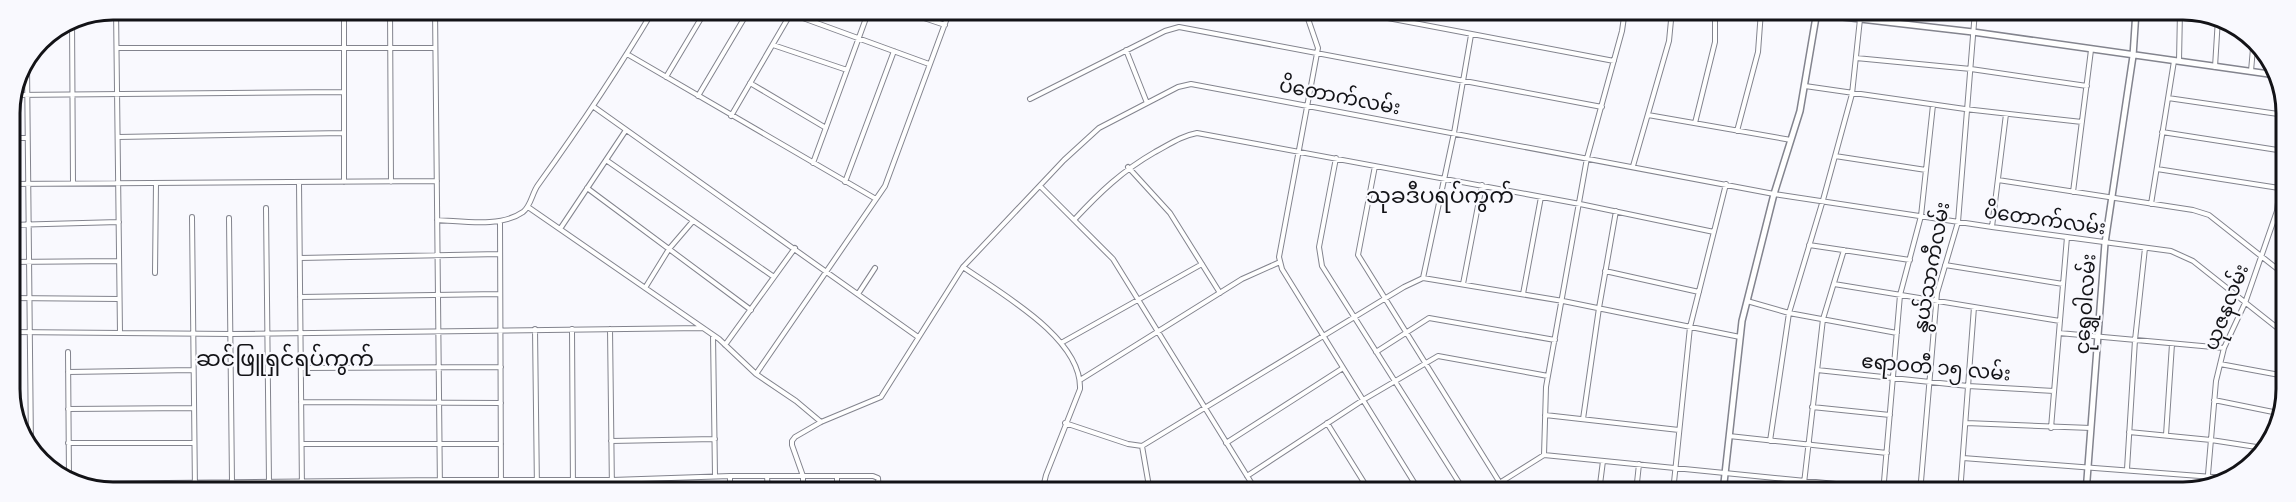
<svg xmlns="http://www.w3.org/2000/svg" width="2296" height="502" font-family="'Public Sans','Noto Sans Myanmar',sans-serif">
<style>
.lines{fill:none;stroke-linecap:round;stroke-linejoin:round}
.minor-casing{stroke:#83848e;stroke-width:6}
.tertiary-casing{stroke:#83848e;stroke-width:8}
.minor{stroke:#fff;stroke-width:4}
.tertiary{stroke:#fff;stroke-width:5}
.labels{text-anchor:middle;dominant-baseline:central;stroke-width:4.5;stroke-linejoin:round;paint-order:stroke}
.street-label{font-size:20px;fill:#131317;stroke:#f9f9fe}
.quarter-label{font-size:22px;fill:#131317;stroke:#f9f9fe}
.rim{fill:none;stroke:#131317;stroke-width:3}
</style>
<rect width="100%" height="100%" fill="#f9f9fe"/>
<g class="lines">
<!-- minor casing -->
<g class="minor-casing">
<path id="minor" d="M116 9 120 333
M390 9 391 182
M435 9 440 491
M781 10 929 64
M900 10 945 25
M1305 10 1318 48 1279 257 1282 269 1420 492
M1786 11 1816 14
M1372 15 1614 61
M72 18 73 183
M773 45 847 70
M117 48H435
M1126 50 1147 103
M627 54 876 199
M1856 58 1971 69 2087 86
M2179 61 2180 11
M27 66 31 447
M2215 67 2218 18
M2251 71 2254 37
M666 77 706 10
M750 83 826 128
M1805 86 1965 109 2082 122
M14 95 344 92
M698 96 749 10
M2168 98 2285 115
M1030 99 1165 31 1179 27 1602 107
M594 107 918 337
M1648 115 1791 140
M731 116 791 13
M1695 123 1715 42V10
M1737 131 1758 52 1761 11
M2162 132 2284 151
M118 137 344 133
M9 138H27
M1835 156 1926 170
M1336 158 1319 247 1322 266 1465 492
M606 160 774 277
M813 163 869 10
M1375 166 1358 255 1500 483
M1633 166 1669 41 1672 10
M1128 167 1170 213 1220 293
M2157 169 2279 188
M1998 180 2193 210 2209 215 2285 275
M299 182 302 491
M344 182V9
M845 182 894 51
M10 184 437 181
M1040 186 1113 259 1257 492
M587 188 751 310
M2073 192 2091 50
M2151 204 2174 61
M528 207 719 339 756 374 796 401 821 422
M266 208 269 482
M192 217 195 491
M229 218 232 482
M437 220C463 221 500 228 523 212 531 206 532 193 538 185 579 128 618 70 654 9
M1074 220C1100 192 1122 171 1155 152 1170 144 1181 136 1197 133L1580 204 1714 232
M500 221 501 491
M10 225 119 222
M1992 227 2006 114
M560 229 626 130
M1809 245 1910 260
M300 258 500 254
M10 262 118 261
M1945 265 2063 284
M963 267C1000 293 1082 338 1080 389L1046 475 1042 492
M1605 271 1699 292
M155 273 156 183
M1423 278 1454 133 1471 35
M1463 284 1482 185
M1834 284 2060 321
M645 288 669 249 693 221
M858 294 875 268
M1523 294 1541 197
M300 297 500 294
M10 298 119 299
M1747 301 1789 313 1897 333
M535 329 537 491
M572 329 573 491
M610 329 612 492
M11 332 231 334 703 328
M2059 333 2224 348
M713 335 715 476
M1061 343 1202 264
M725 345 795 248
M68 352 69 478
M1376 352 1429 318 1555 340
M2220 364 2285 376
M301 368 501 367
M1817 370 1968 386 2054 391
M68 372 193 370
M756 374 885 186 950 10
M1080 380 1242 279 1280 262
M2214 400 2283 414
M301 402 501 403
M1812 407 1890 415
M68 409 194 408
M1545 415 1679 430
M1583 419 1599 308 1616 211
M1065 423 1128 444 1142 446 1404 287 1423 278 1563 301 1740 337
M1327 423 1370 492
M1966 423 2091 428
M2051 428 2067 237
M2129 432 2211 440 2263 448
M2166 435 2172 344
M1729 436 1887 453
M611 441 715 439
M1770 441 1789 313 1823 200 1852 94 1860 19
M68 443H194
M1226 443 1343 368
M302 444H501
M1142 446 1150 492
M1544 455 1546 387 1587 158 1622 31 1625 10
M1963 458 2226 478
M2127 469 2135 340 2145 248
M730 476V492
M767 476 768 492
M1247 476 1363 400 1438 356 1548 376
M837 477V492
M79 484 440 480H612L730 476H873L878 478 879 492
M2207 486 2216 381 2224 348 2245 303 2277 211 2285 142
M803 492V476L792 445V441L795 437 821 422 881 397 963 267 1064 160 1099 128 1178 87 1191 84 1774 194 1992 227 2171 251 2193 261 2285 334
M1485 492 1544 455 1927 493
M1599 492 1603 461
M1636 492 1639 464
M1673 492 1690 327 1726 184
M1803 492 1823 319 1844 250
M1883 493 1900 295 1921 216 1933 105
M1920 493 1937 293 1958 222 1975 11
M1960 493 1974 307"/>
</g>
<!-- tertiary casing -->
<g class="tertiary-casing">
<path id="tertiary" d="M1817 14 1973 32 2276 75
M1723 492 1742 321 1774 194 1800 111 1817 11
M2086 493 2105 243 2133 56 2136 11"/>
</g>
<!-- minor -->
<use href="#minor" class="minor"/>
<!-- tertiary -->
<use href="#tertiary" class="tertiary"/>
</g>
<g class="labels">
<!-- street labels -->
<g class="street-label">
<text transform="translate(1340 96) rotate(11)">ပိတောက်လမ်း</text>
<text transform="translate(2045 219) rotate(8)">ပိတောက်လမ်း</text>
<text transform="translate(1931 267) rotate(-80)">နွယ်သာကီလမ်း</text>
<text transform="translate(2085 304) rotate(-86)">ငုရွှေဝါလမ်း</text>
<text transform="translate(2226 307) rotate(-69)">ယုဇနလမ်း</text>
<text transform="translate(1936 367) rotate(5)">ဧရာဝတီ ၁၅ လမ်း</text>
</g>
<!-- quarter labels -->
<g class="quarter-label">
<text x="1440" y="195">သုခဒီပရပ်ကွက်</text>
<text x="285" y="358">ဆင်ဖြူရှင်ရပ်ကွက်</text>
</g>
</g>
<!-- crop -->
<path d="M0 0H2296V502H0ZM113 20H2183A93 93 0 0 1 2276 113V389A93 93 0 0 1 2183 482H113A93 93 0 0 1 20 389V113A93 93 0 0 1 113 20Z" fill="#f9f9fe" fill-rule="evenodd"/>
<path class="rim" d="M113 20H2183A93 93 0 0 1 2276 113V389A93 93 0 0 1 2183 482H113A93 93 0 0 1 20 389V113A93 93 0 0 1 113 20Z"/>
</svg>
